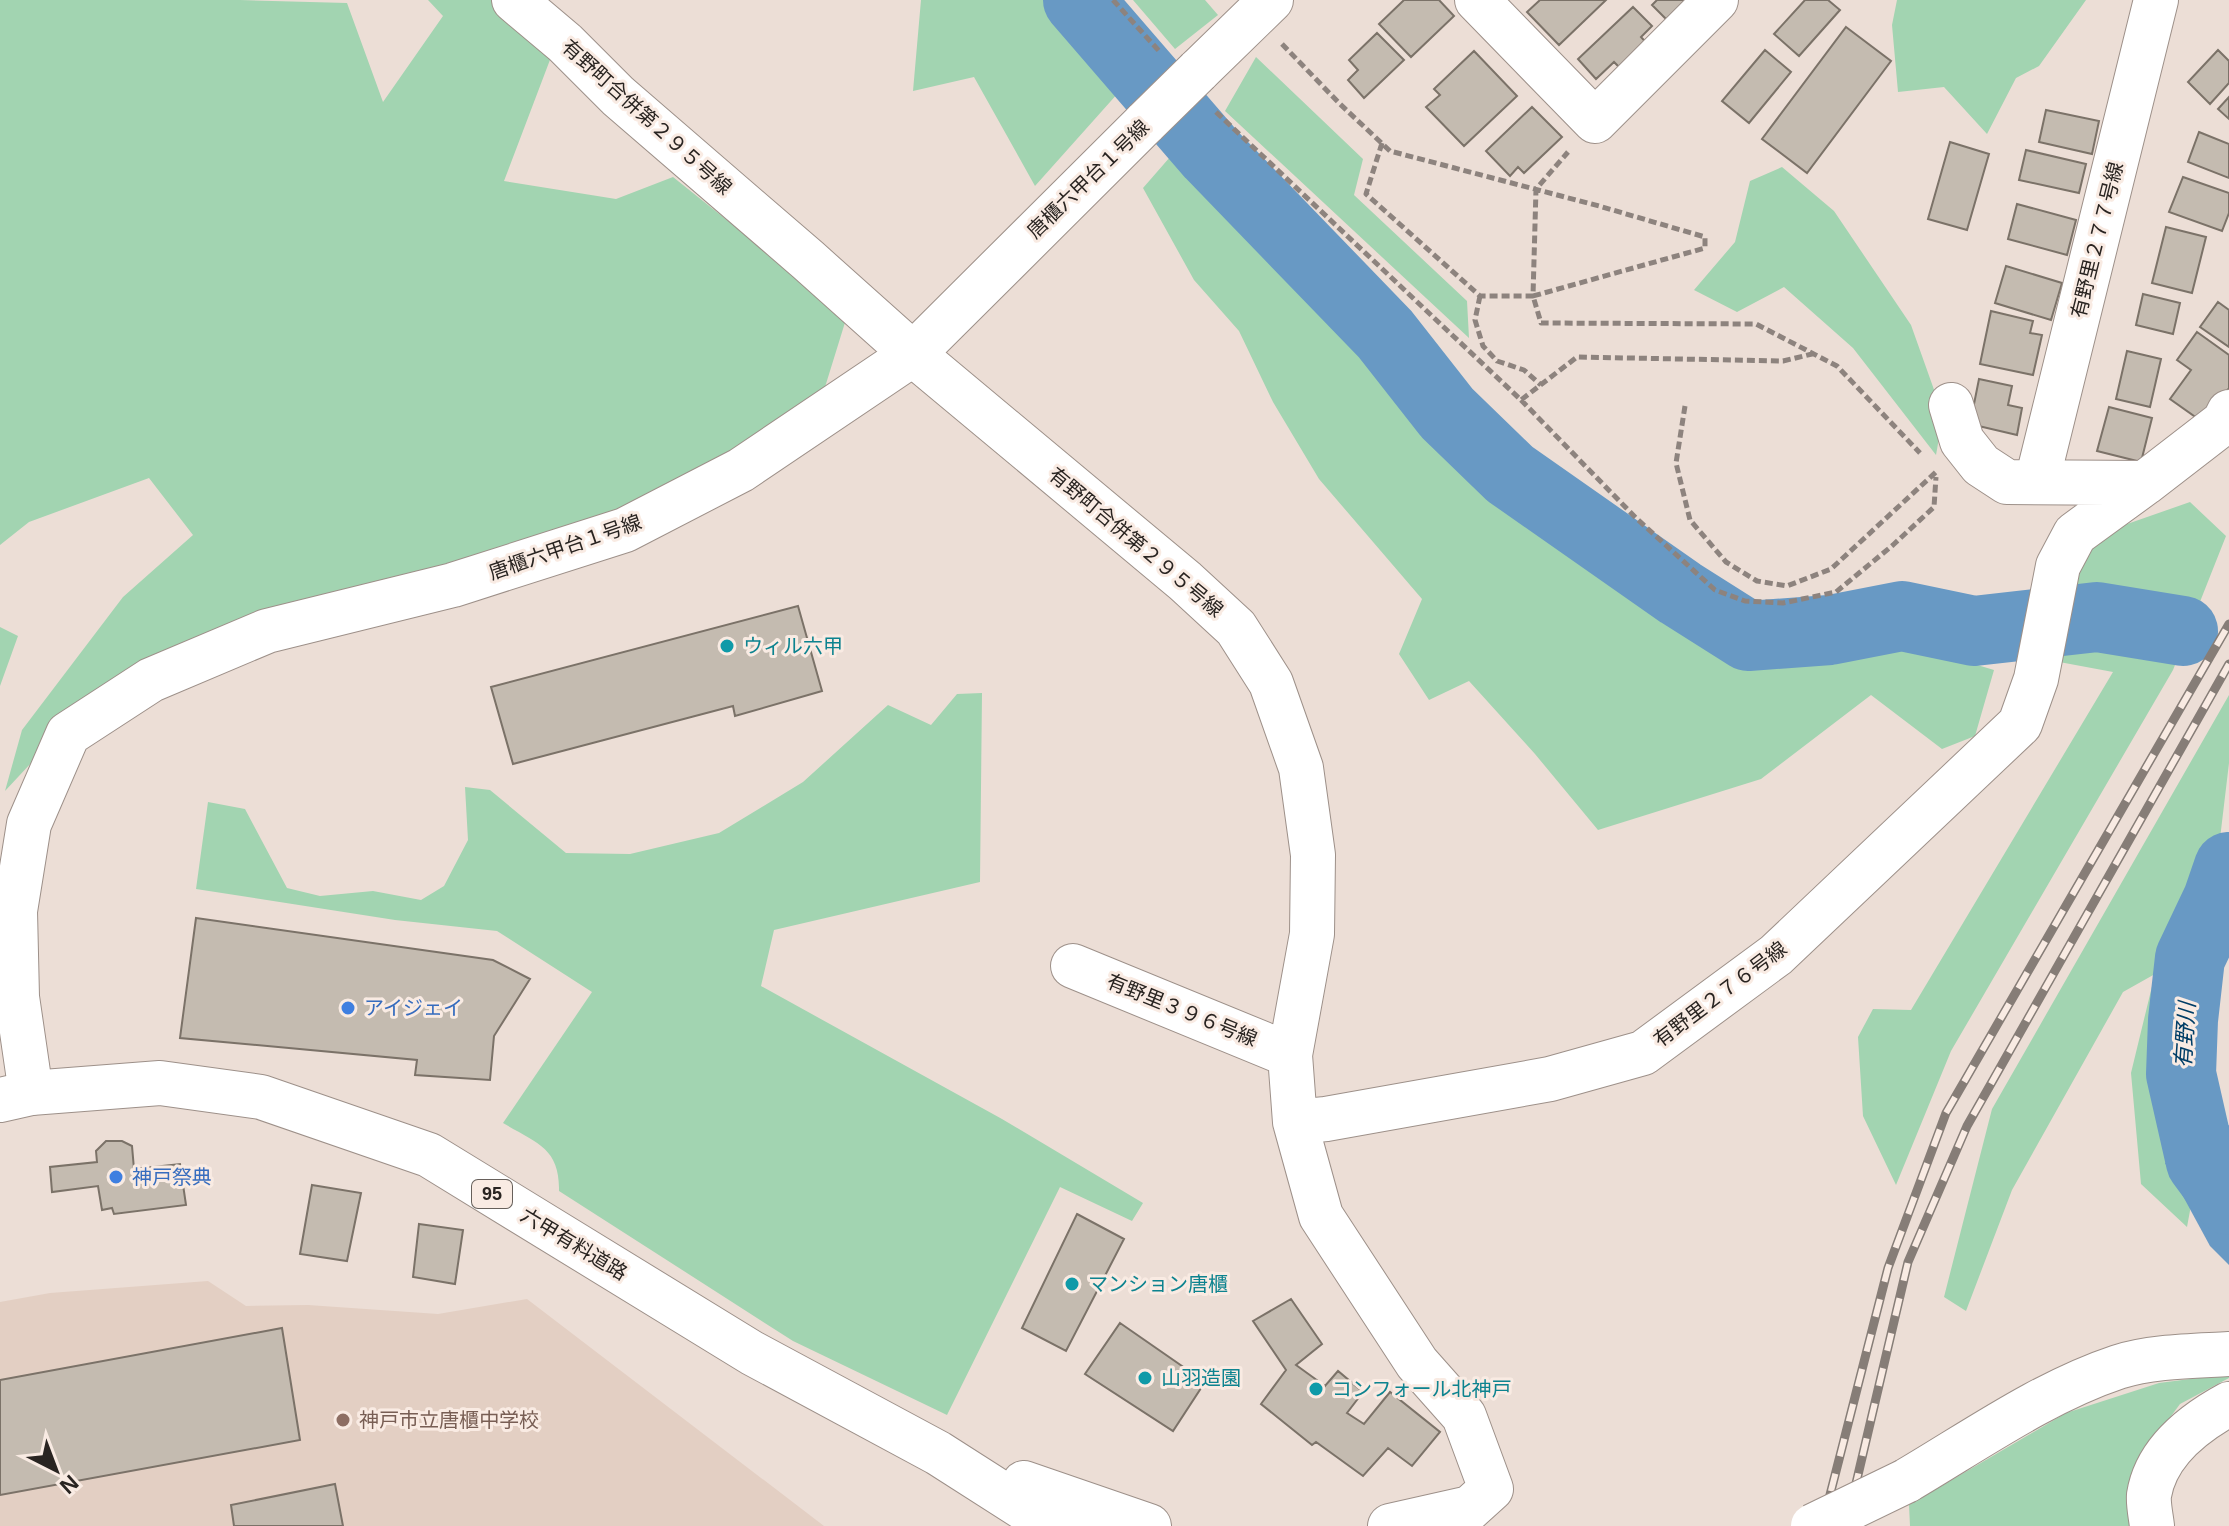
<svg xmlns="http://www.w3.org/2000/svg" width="2229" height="1526" font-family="Arial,'Noto Sans JP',sans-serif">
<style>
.built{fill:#e3cfc3}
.green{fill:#a2d4b1}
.water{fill:#6899c4}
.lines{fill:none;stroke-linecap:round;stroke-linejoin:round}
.river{stroke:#6899c4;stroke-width:70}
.building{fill:#c4bbb0;stroke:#7b7268;stroke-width:2}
.minor-casing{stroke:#9d9089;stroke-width:46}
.tertiary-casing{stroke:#9d9089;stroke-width:46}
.primary-casing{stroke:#9d9089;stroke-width:46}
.path{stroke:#8d837e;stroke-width:5;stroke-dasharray:8 4;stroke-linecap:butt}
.minor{stroke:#fff;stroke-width:44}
.tertiary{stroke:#fff;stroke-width:44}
.primary{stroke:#fff;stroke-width:44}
.rail-casing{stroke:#867d77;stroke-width:9}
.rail{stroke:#f9ebe3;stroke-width:6;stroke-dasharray:18;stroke-linecap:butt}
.tertiary-bridge-casing{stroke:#9d9089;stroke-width:46;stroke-linecap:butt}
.primary-bridge-casing{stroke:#9d9089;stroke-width:46;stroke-linecap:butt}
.tertiary-bridge{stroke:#fff;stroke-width:44}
.primary-bridge{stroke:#fff;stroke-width:44}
.culture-dot{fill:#0f9aa8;stroke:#f9ebe3;stroke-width:3}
.shop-dot{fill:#3f7fe0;stroke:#f9ebe3;stroke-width:3}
.education-dot{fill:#8d6e63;stroke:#f9ebe3;stroke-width:3}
.labels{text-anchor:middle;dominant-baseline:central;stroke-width:6;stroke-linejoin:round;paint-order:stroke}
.shield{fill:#f9ebe3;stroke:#67605b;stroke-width:2}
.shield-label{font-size:18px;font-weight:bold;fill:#292421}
.street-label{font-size:20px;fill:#292421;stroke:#f9ebe3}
.culture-label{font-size:20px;fill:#0d838f;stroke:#f9ebe3;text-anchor:start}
.shop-label{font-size:20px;fill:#366cbe;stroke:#f9ebe3;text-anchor:start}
.education-label{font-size:20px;fill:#785e54;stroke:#f9ebe3;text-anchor:start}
.water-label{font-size:22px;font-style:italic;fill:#003d66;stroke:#f9ebe3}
</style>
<rect width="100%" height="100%" fill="#ecded6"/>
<!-- built -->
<path class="built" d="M208 1281 246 1306 308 1305 438 1314 527 1299 824 1526H0V1302L50 1293Z"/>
<!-- green -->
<path class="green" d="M0 0H240L347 3 383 102 443 16 428 0H499L556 44 504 181 616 199 673 177 847 316 821 400 699 475 552 542 87 703 5 791 22 730 123 597 193 535 149 478 29 522 0 545Z
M921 0H1064L1127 83 1035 186 974 77 913 91Z
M1133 0H1205L1218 15 1175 49Z
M1897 0H2086L2039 66 2016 78 1987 134 1944 87 1898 92 1892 25Z
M1256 57 1363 159 1354 195 1467 301 1469 338 1225 111Z
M1184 141 1368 327 1459 436 1768 664 1857 629 1994 670 1975 736 1942 749 1871 695 1761 779 1598 830 1535 754 1469 681 1429 700 1399 654 1422 599 1319 479 1273 402 1239 331 1194 280 1143 188Z
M1782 167 1834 211 1911 325 1943 415 1936 455 1853 348 1784 287 1737 312 1694 290 1735 242 1750 181Z
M2190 502 2226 536 2173 670 1951 1051 1896 1185 1863 1116 1858 1037 1873 1009 1911 1010 2113 672 2054 661 2059 594 2090 537Z
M0 627 18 636 0 686Z
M982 693 980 882 774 930 761 986 1002 1119 1143 1203 1132 1221 1060 1187 947 1415 793 1341 559 1191C560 1148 537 1143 503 1123L592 992 497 931 395 920 196 889 208 802 245 809 287 888 320 896 373 891 421 900 444 886 468 840 465 787 490 790 566 853 630 854 719 833 803 782 888 705 931 725 957 694Z
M2229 695V763L2219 847 2175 966 2173 1076 2180 1143 2194 1189 2187 1227 2141 1184 2131 1073 2155 974 2123 992 2012 1190 1966 1311 1944 1297 1992 1109Z
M2229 1374V1378L2180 1404 2135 1465 2131 1526H1910L1909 1505 2066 1413 2159 1383Z"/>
<!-- water -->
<path class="water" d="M2229 1125V1265L2210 1246 2165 1163Z"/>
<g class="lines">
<!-- river -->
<path class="river" d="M1078 0 1211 154 1385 334 1447 413 1510 474 1680 593 1748 636 1830 630 1902 616 1974 631 2097 617 2183 631
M2229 867 2218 899 2190 958 2183 1020 2181 1074 2201 1162 2229 1200"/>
</g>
<!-- building -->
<path class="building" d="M1404 0H1439L1454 16 1411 57 1379 24Z
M1540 0H1606L1559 45 1527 12Z
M1657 0H1690L1669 22 1652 5Z
M1805 0H1828L1840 10 1799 56 1774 34Z
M1633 7 1652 26 1641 37 1652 49 1626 74 1614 62 1596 79 1578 59Z
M1846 27 1891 61 1807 173 1762 139Z
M1377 33 1404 60 1364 98 1348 80 1358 70 1349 60Z
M1765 50 1791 72 1749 123 1722 101Z
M2218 50 2229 61V83L2210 104 2188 82Z
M1474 51 1517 96 1464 146 1426 107 1440 95 1434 89Z
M2229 97V119L2218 109Z
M1532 107 1562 137 1524 173 1518 167 1510 176 1486 151Z
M2046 110 2099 121 2092 154 2039 142Z
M2199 132 2229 144V178L2188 162Z
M1950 142 1989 154 1967 230 1928 219Z
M2026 150 2086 164 2079 193 2019 180Z
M2183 177 2229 193V213L2222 231 2169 212Z
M2017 204 2076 220 2067 255 2008 239Z
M2166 227 2206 237 2192 293 2152 283Z
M2006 266 2062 283 2051 320 1995 303Z
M2143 294 2180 303 2173 334 2136 325Z
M2218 302 2229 310V347L2200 327Z
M1991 311 2033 321 2030 333 2042 335 2033 375 1980 364Z
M2197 332 2229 355V388L2204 423 2170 399 2191 370 2177 360Z
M2127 351 2161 359 2150 407 2116 399Z
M1979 379 2012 386 2008 405 2022 408 2017 435 1970 424Z
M2109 407 2152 418 2141 462 2097 451Z
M798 606 822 691 735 716 733 706 513 764 491 687Z
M196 918 493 960 530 979 494 1036 490 1080 415 1075 417 1060 180 1038Z
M106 1141H122L132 1146 134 1169 180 1164 186 1205 114 1214 112 1208 102 1210 98 1186 52 1192 50 1167 97 1162 96 1151Z
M312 1185 361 1193 347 1261 300 1254Z
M1077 1214 1124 1239 1066 1351 1022 1328Z
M419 1224 463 1230 455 1284 413 1277Z
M1291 1299 1322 1344 1296 1365 1325 1386 1338 1371 1363 1392 1347 1413 1364 1424 1390 1392 1440 1432 1412 1466 1388 1448 1363 1476 1316 1442 1312 1445 1261 1404 1286 1370 1253 1321Z
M1120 1323 1205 1382 1173 1431 1085 1374Z
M282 1328 300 1440 0 1495V1380Z
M335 1484 343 1526H234L231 1505Z"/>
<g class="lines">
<!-- minor casing -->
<g class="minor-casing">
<path id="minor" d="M514 0 565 43 618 96 808 260 913 354 1185 581 1236 628 1271 683 1301 768 1313 855 1312 934 1290 1055 1295 1122 1321 1216 1417 1363 1464 1416 1491 1489 1470 1508 1390 1526
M1477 0 1595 121 1716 0
M1951 405 1962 441 1981 465 2007 482 2145 483 2224 422 2229 412
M2037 481 2156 0
M1073 966 1290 1055
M1295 1122 1326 1119 1550 1079 1643 1053 1776 955 2020 724 2036 679 2058 566 2075 534 2145 483"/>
</g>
<!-- tertiary casing -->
<g class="tertiary-casing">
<path id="tertiary" d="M1198 71 1271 0
M31 1093 17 997 15 911 29 824 68 734 151 680 267 631 453 585 625 530 741 470 913 354 1146 122"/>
</g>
<!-- primary casing -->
<g class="primary-casing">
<path id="primary" d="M0 1100 31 1093 160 1083 261 1097 429 1155 752 1353 938 1453 1024 1508 1062 1526
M1906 1481C1974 1441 2043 1392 2118 1367 2151 1356 2195 1356 2229 1354
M1024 1483 1149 1526
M2152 1526C2151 1517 2148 1504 2149 1495 2156 1452 2194 1423 2229 1404"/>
</g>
<!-- path -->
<path class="path" d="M1113 0 1160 52
M1282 44 1340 104 1390 151 1599 206 1705 237V248L1533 296 1541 323 1756 324 1837 366 1920 453
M1216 112 1521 400 1577 357 1783 361 1812 354
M1382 143 1366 194 1480 296H1533L1536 189 1568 152
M1480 296 1475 320 1483 346 1497 361 1524 370 1541 385
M1521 400 1636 518 1715 590 1745 601 1783 603 1836 592 1893 545 1934 507 1936 477
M1685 406 1676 463 1690 520 1726 562 1757 581 1787 586 1831 569 1936 472"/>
<!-- minor -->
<use href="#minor" class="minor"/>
<!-- tertiary -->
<use href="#tertiary" class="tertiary"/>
<!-- primary -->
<use href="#primary" class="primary"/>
<!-- rail casing -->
<g class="rail-casing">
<path id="rail" d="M1822 1526 1888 1268 1946 1113 2229 624
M1846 1526 1908 1262 1967 1126 2229 664"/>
</g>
<!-- rail -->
<use href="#rail" class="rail"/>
<!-- tertiary-bridge casing -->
<g class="tertiary-bridge-casing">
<path id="tertiary-bridge" d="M1146 122 1198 71"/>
</g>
<!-- primary-bridge casing -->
<g class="primary-bridge-casing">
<path id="primary-bridge" d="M1813 1526 1906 1481"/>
</g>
<!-- tertiary-bridge -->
<use href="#tertiary-bridge" class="tertiary-bridge"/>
<!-- primary-bridge -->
<use href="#primary-bridge" class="primary-bridge"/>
</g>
<!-- markers -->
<g class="culture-dot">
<circle cx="727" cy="646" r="8"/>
<circle cx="1072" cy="1284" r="8"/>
<circle cx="1145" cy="1378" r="8"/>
<circle cx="1316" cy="1389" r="8"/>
</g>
<g class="shop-dot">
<circle cx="348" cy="1008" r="8"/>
<circle cx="116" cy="1177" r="8"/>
</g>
<circle class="education-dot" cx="343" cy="1420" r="8"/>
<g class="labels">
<!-- shield labels -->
<rect class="shield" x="472" y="1180" width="40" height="28" rx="6"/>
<g class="shield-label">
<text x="492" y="1194">95</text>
</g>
<!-- street labels -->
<g class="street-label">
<text transform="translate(647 117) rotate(42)">有野町合併第２９５号線</text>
<text transform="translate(1088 179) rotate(-44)">唐櫃六甲台１号線</text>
<text transform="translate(2097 240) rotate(-76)">有野里２７７号線</text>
<text transform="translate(1136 542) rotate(40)">有野町合併第２９５号線</text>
<text transform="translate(565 547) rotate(-19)">唐櫃六甲台１号線</text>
<text transform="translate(1720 994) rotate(-37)">有野里２７６号線</text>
<text transform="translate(1182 1010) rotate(22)">有野里３９６号線</text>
<text transform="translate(574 1244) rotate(31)">六甲有料道路</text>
</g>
<!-- culture labels -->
<g class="culture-label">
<text x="743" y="646">ウィル六甲</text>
<text x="1088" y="1284">マンション唐櫃</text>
<text x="1161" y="1378">山羽造園</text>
<text x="1332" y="1389">コンフォール北神戸</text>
</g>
<!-- shop labels -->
<g class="shop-label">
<text x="364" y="1008">アイジェイ</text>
<text x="132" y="1177">神戸祭典</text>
</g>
<!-- education labels -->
<g class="education-label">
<text x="359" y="1420">神戸市立唐櫃中学校</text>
</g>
<!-- water labels -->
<g class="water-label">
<text transform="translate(2185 1035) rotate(-86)">有野川</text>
</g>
</g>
<!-- north arrow -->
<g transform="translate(56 1470) rotate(138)" stroke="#f9ebe3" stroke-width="6" paint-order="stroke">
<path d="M0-6L14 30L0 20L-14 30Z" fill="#292421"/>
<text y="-12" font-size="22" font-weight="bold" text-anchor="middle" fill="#292421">N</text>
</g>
</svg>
